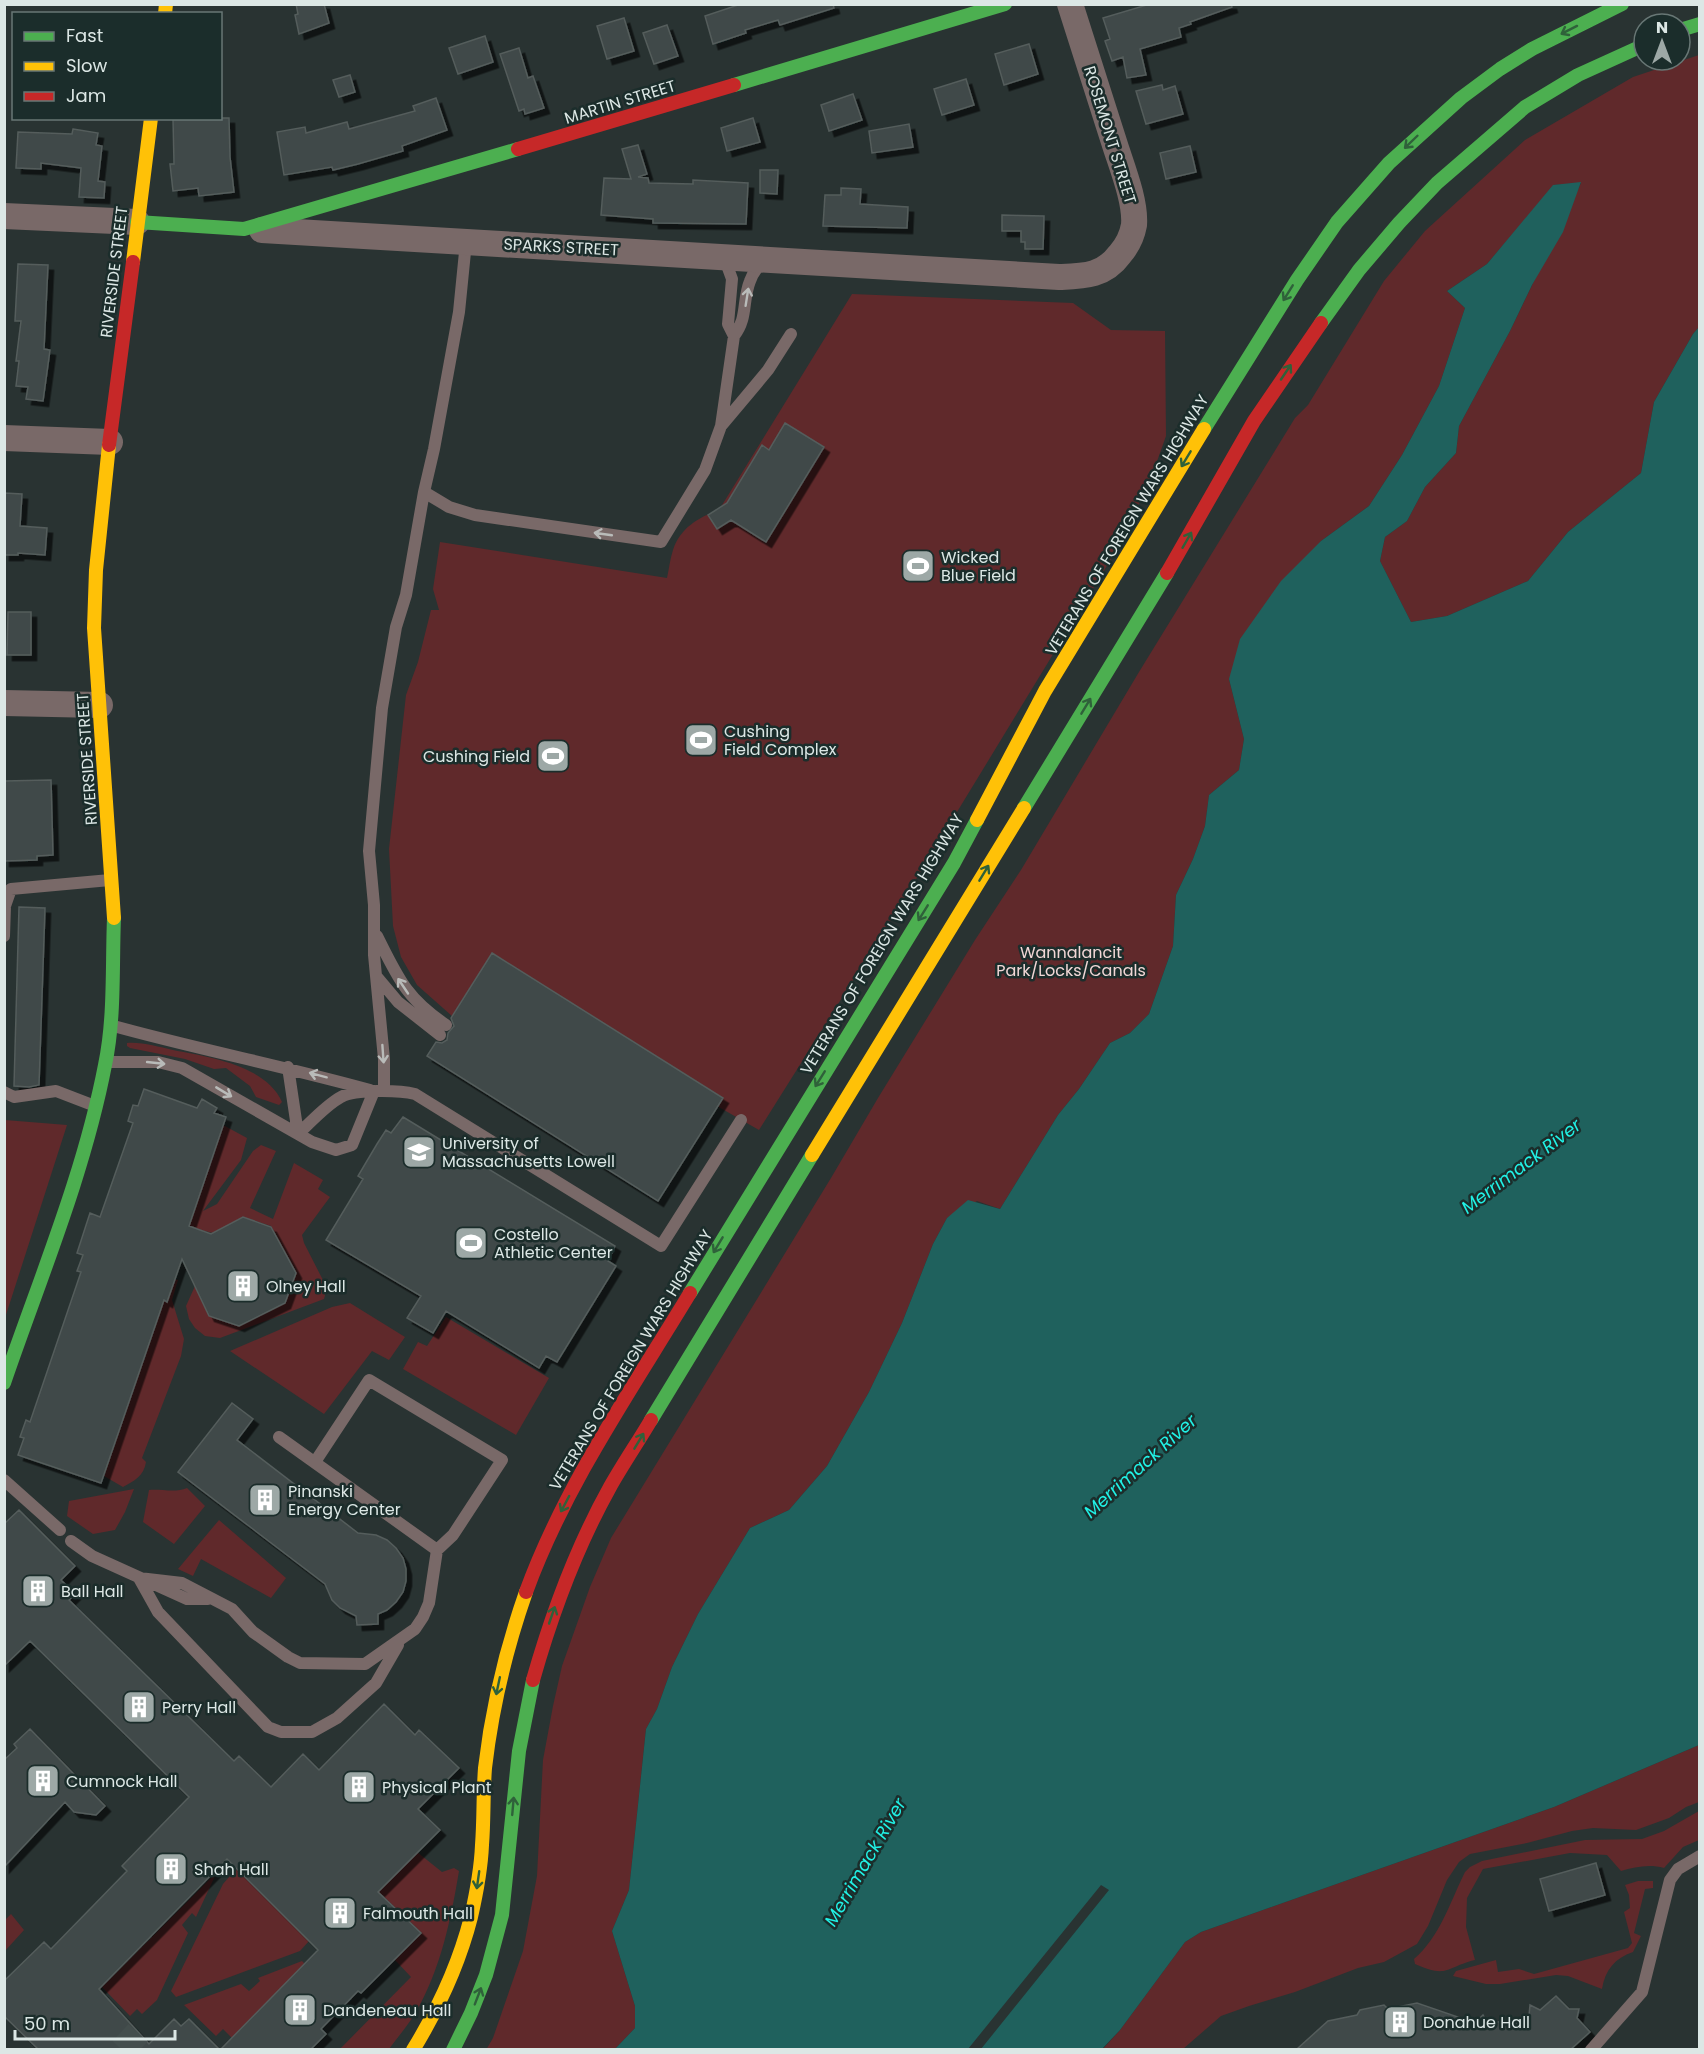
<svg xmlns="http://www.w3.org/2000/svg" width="1704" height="2054" font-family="Poppins,sans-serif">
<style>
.green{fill:#60292b}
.water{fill:#1f615d}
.building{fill:#404948;stroke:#545d5c;stroke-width:1.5;filter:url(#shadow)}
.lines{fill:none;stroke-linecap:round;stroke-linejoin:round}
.street-tunnel{stroke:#444e4d;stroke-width:26;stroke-dasharray:26 13;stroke-linecap:butt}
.lane{stroke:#796968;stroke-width:12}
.street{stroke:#796968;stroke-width:26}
.fast{stroke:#4caf50;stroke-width:14}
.slow{stroke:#ffc107;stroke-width:14}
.jam{stroke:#c62828;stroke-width:14}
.oneway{stroke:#2f613a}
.oneway2{stroke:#b9bbb9}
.labels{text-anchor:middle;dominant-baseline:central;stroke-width:5;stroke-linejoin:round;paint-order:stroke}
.street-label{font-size:16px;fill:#dce7e5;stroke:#1b2d2b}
.poi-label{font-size:16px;fill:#dce7e5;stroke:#1b2d2b;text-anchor:start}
.park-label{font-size:16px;fill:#f2d7d6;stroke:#1b2d2b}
.water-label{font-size:18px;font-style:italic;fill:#21f1e5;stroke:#1b2d2b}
</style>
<defs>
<filter id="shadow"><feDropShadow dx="5.5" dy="5.5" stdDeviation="0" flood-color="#0009"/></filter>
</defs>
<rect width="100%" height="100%" fill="#293332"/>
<!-- green -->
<path class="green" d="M1699 55V327L1693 334 1654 402 1641 473 1568 532 1528 581 1447 616 1411 622 1380 561 1385 537 1407 521 1425 487 1456 453 1459 426 1510 331 1581 183 1554 185 1487 264 1447 291 1465 308 1439 386 1402 455 1369 506 1321 541 1229 679 1244 739 1239 770 1209 795 1205 826 1193 859 1176 895 1173 946 1149 1014 1130 1033 1110 1043 1079 1089 1058 1115 1000 1209 977 1201 947 1218 933 1244 902 1323 869 1392 827 1466 789 1510 750 1528 698 1614 672 1667 657 1709 646 1729 629 1890 612 1931 635 2006V2028L615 2049 486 2050 493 2038 523 1951 537 1876 543 1760 553 1706 562 1666 590 1587 611 1538 831 1178 878 1098 975 940 1021 870 1139 672 1295 418 1308 405 1384 281 1425 231 1525 140 1633 77Z
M852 294 1073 303 1111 330 1165 331 1166 436 1150 481 1119 546 904 899 759 1130 717 1106 492 953 452 1016 417 985 401 957 393 926 389 849 406 695 418 662 431 610H439L433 589 440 542 667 578C669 569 670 559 673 550 680 528 699 517 719 510Z
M127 1043C143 1042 158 1047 173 1050 208 1057 266 1065 282 1102L279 1105 256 1097 250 1086 226 1068 214 1069 185 1059 130 1048 127 1046Z
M5 1120 67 1125 5 1318 4 1120Z
M223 1125 247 1138 241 1160 203 1211 217 1204 253 1151 261 1145 276 1151 250 1208 273 1219 294 1163 323 1180 318 1189 330 1197 302 1235 304 1243 327 1288 324 1299 220 1338 205 1336 195 1328 189 1319 186 1306 195 1286 209 1316 239 1326 285 1303 296 1273 271 1226 243 1217 213 1233 189 1227Z
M171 1278 178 1280 172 1300 184 1339 181 1356 142 1458 146 1462C144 1476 134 1481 123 1487L104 1476 164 1300 166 1301Z
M350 1303 405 1337 389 1360 372 1351 324 1414 230 1351 332 1307Z
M446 1317 549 1378 516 1435 403 1369 418 1342 427 1346Z
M187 1488 205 1506 174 1544 143 1522 149 1490C162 1489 176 1493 187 1488Z
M134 1489 125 1512 115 1530 93 1534 67 1516 69 1501Z
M219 1520 286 1578 271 1598 201 1559 193 1576 178 1569Z
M1699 1745V1802L1686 1807 1669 1818 1636 1830 1593 1828 1572 1831 1527 1843 1470 1854 1459 1862 1447 1880 1428 1926 1417 1944 1384 1962 1358 1968 1295 1992 1249 2006 1221 2016 1183 2049 1102 2050 1120 2030 1185 1942 1201 1932 1554 1807Z
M1699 1811V1840L1683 1847 1664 1868C1649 1864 1635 1867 1621 1871L1607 1855 1570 1853 1483 1869 1467 1898 1466 1927 1475 1960C1446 1967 1448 1979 1415 1964L1414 1959C1440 1937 1450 1902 1465 1872L1470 1867 1482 1861 1585 1840 1642 1839 1664 1831Z
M417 1852 442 1872 454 1868 459 1871C451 1919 441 1968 416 2012 408 2025 398 2037 389 2049L339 2050 411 1977 395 1960 421 1934 378 1892Z
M236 1869 309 1941 300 1951 176 1997 171 1991 223 1884Z
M213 1876H215L196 1917 192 1913 182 1925 188 1933 157 2000 142 2014 137 2009 130 2016 102 1987Z
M1638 1881H1653V1888L1645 1889 1634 1933 1641 1936 1633 1952C1615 1958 1605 1970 1602 1989L1568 1976 1556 1975 1500 1984H1486L1453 1976 1456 1971 1496 1960 1498 1972 1519 1969 1534 1974 1628 1948 1632 1943 1624 1912 1630 1908 1629 1895 1625 1885Z
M11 1914 24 1930 5 1951V1920Z
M302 1961 305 1964 232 2038 223 2029 216 2036 184 2005 241 1984 249 1991 260 1981 258 1978Z"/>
<!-- water -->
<path class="water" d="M1581 182 1563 232 1532 285 1510 331 1459 426 1456 453 1425 487 1407 521 1385 537 1380 561 1411 622 1447 616 1528 581 1568 532 1641 473 1654 402 1693 334 1699 327V1745L1554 1807 1201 1932 1185 1942 1120 2030 1102 2049H981L1109 1890 1101 1885 968 2049H615L635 2028V2006L612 1931 629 1890 646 1729 657 1709 672 1667 698 1614 750 1528 789 1510 827 1466 869 1392 902 1323 933 1244 947 1218 968 1200 1000 1209 1058 1115 1079 1089 1110 1043 1130 1033 1149 1014 1173 946 1176 895 1193 859 1205 826 1209 795 1239 770 1244 739 1229 679 1240 639 1281 581 1321 541 1369 506 1402 455 1439 386 1465 308 1447 291 1487 264 1553 185Z"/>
<!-- building -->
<path class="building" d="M296 4H324L329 23 299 34 295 15 298 14Z
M741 4H833L834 8 780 25 778 20 745 30 746 33 713 44 705 16Z
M1150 4H1231L1232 7 1190 22 1191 24 1179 28 1181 37 1140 49 1146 75 1127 78 1123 57 1112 61 1105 41 1110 39 1103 18Z
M624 18 634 51 607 59 597 26Z
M667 25 678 56 654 64 643 33Z
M485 36 493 62 458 74 449 48Z
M1029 44 1038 74 1004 85 995 54Z
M519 48 528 78 533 76 544 108 525 114 524 109 519 111 500 54Z
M350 75 355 92 339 97 333 80Z
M966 79 974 105 942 115 934 89Z
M1162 85 1163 90 1175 86 1183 114 1146 124 1136 91Z
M853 94 862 120 829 131 821 105Z
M436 98 447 130 402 146 403 151 358 164 333 170 332 167 284 175 277 132 305 127 306 133 347 122 349 129 415 111 413 106Z
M173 118H229L230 157 234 192 199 196 198 188 173 191 170 164H174Z
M753 118 760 142 727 151 721 128Z
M909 124 913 147 872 153 869 131Z
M73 129 98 133 96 145 102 146 98 181 105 182 104 198 79 197 81 168 41 163V169L16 168 18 132 72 134Z
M638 145 647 174 638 177 648 178 649 183 693 184V180L748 183 746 224 653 223V219L601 215 604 178 631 179 622 149Z
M1190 146 1196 172 1166 179 1160 153Z
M760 170H778L777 194 760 193Z
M841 188 861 189 860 204 908 207 907 228 823 226 825 195H841Z
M1002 215 1044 216 1043 249H1025V242H1021V231H1002Z
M18 264 48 265 44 349 50 350 43 401 26 399 28 387 16 386 19 361H16L21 321H15Z
M785 423 824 447 766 542 731 520 717 529 708 515 727 503 762 445 769 450Z
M4 493 22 494 20 526 47 528 45 555 18 553V555H4Z
M8 612H31V655H7Z
M51 780 53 855 37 856V860L4 861V781Z
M19 907 45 908 39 1085 29 1087 14 1086Z
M492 953 723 1098 658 1201 427 1056 436 1042 442 1043 447 1040 448 1033 454 1026 451 1018Z
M144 1089 197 1108 202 1099 217 1108 214 1113 226 1117 189 1226 211 1234 243 1217 271 1227 296 1273 285 1303 239 1326 209 1316 182 1259 167 1302 164 1300 101 1483 18 1455 24 1438 20 1437 26 1420 30 1422 81 1272 77 1271 83 1255 77 1253 90 1213 100 1217 133 1123 128 1121 133 1105 138 1106Z
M403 1117 615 1246 608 1261 616 1266 557 1362 546 1356 539 1368 446 1311 433 1333 407 1318 421 1296 326 1240 363 1179 358 1176 377 1144 386 1130 391 1133Z
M232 1403 253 1419 237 1440 358 1533 376 1535 387 1540 396 1548 403 1558 406 1569V1581L403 1592 396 1602 387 1610 378 1614V1624L357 1625 356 1616 340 1608 332 1600 325 1584 178 1472Z
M19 1510 75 1566 61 1580 75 1594 69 1600 234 1761 239 1756 271 1787 303 1754 319 1770 384 1704 415 1735 419 1730 459 1768 418 1809 440 1830 378 1892 421 1933 361 1993 358 1991 321 2029 326 2034 311 2049H221L318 1950 227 1859 99 1989 149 2044 174 2019 181 2026 189 2019 219 2049H38L4 2016V1981L44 1942 51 1949 127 1871 122 1866 189 1797 30 1641 4 1666V1524Z
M30 1729 105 1806 96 1815 74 1812 65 1802 4 1867V1760L17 1748 14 1744Z
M1596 1863 1605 1895 1549 1911 1540 1879Z
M1556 1996 1569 2009H1579L1577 2018 1590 2032 1571 2049H1297L1328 2021 1357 2015 1360 2010 1384 2005 1388 2009 1417 2003 1475 2023 1483 2015 1488 2024 1529 2016 1530 2005 1540 2010Z"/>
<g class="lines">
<!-- street-tunnel -->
<path class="street-tunnel" d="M122 2050 138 2033"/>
<!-- lane -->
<path class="lane" d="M724 257 732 279 728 324 734 336
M722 425 768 370 791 334
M424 492 449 507 475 515 661 542 705 470 721 426 734 336C748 318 742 301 750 281 753 272 758 267 764 261
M4 936 5 906 11 889 110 880
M377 936C398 978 406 998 446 1025
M377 977 398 1002 440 1035
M110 1025C196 1049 284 1066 370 1090
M107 1062H158L182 1068 312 1142 336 1150 352 1145 374 1091
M288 1067 298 1134
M384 1091V1059L374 955V905L369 851 382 708 396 627 406 595 424 492 434 449 459 312 466 242
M4 1092 14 1097 56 1091 95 1106
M298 1134C310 1123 326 1105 341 1097 355 1089 399 1090 415 1094L661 1246 741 1120
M315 1462 369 1380 502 1460 453 1535 437 1550
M4 1480 60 1530
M71 1541 92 1556 187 1599H208
M139 1578 182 1583 232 1609 253 1632 288 1657 300 1663 365 1664 415 1629 423 1617 429 1603 437 1550 279 1437
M139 1578 158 1612 268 1727 281 1732H312L337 1718 376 1683 398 1645
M1591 2050 1642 1992 1670 1880 1678 1869 1700 1856"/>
<!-- street -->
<path class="street" d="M4 216 137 222
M262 230 1059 277C1084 276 1104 276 1120 254 1127 246 1132 236 1134 225 1136 202 1122 167 1115 145 1100 98 1085 51 1070 4
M4 438 110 442
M4 703 100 705"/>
<!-- fast -->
<path class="fast" d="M1680 30 1700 24
M734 85 1005 4
M137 222 244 229 518 149
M1321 323 1359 270 1399 223 1437 183 1525 107 1578 75 1644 45
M1204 429 1297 280 1337 222 1389 163 1461 98 1500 69 1532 49 1622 4
M1024 808 1167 573
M690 1293 954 863 977 820
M4 1383C40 1278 84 1174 105 1065 115 1018 112 965 114 918
M651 1420 812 1155
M453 2050 471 2013 486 1975 502 1915 519 1751 533 1680"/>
<!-- slow -->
<path class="slow" d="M165 14 166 4
M133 262 151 118
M109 445 96 570 94 628 114 918
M977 820 1045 691 1204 429
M812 1155 1024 808
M413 2050C438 2009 459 1964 471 1917 476 1895 481 1869 482 1845 484 1820 483 1794 485 1768 492 1708 506 1649 526 1592"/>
<!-- jam -->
<path class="jam" d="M518 149 734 85
M109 445 133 262
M1167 573 1254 421 1321 323
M526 1592C565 1485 632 1389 690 1293
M533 1680C552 1613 576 1548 610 1487 623 1464 638 1442 651 1420"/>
</g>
<!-- one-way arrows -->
<defs><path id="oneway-shaft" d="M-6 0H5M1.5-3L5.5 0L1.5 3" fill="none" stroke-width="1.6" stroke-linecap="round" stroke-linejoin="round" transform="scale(1.5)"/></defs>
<g class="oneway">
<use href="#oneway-shaft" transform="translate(1569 30) rotate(153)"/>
<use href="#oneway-shaft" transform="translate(1411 142) rotate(136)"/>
<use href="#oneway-shaft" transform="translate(1288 293) rotate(122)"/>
<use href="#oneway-shaft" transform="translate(1286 372) rotate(-56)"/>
<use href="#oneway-shaft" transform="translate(1186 459) rotate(121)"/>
<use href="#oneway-shaft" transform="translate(1187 540) rotate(-60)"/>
<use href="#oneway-shaft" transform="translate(1086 706) rotate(-59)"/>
<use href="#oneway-shaft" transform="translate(984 873) rotate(-59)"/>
<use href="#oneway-shaft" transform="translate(923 913) rotate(122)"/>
<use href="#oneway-shaft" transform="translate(820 1079) rotate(122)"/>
<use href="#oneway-shaft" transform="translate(718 1245) rotate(121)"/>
<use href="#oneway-shaft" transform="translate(639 1441) rotate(-59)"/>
<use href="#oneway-shaft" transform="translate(565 1504) rotate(118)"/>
<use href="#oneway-shaft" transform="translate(552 1615) rotate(-71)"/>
<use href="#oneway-shaft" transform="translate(498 1686) rotate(102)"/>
<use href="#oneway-shaft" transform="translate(513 1806) rotate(-85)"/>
<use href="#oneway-shaft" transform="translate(478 1880) rotate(98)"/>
<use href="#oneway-shaft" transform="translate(478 1996) rotate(-69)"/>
</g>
<g class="oneway2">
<use href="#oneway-shaft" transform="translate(747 297) rotate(-81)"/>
<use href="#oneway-shaft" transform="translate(603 534) rotate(-172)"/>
<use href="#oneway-shaft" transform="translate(403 986) rotate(-124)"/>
<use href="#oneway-shaft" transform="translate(383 1054) rotate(86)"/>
<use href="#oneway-shaft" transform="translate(156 1063) rotate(6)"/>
<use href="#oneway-shaft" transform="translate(318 1075) rotate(-165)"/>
<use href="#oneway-shaft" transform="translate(224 1092) rotate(31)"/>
</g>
<!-- icons -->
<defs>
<g id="stadium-square" transform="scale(1.725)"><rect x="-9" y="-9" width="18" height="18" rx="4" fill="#9da8a6" stroke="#1b2d2b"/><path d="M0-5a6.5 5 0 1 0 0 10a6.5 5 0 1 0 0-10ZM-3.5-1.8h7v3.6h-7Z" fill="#fff"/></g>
<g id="university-square" transform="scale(1.725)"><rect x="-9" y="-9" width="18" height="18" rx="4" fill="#9da8a6" stroke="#1b2d2b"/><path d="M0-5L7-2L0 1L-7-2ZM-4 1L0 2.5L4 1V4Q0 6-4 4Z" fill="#fff"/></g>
<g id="building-square" transform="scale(1.725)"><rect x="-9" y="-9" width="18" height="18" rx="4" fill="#9da8a6" stroke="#1b2d2b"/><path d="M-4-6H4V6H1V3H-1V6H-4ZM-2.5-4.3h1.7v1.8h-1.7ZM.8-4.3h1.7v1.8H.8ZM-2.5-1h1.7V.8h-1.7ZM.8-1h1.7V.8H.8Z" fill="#fff"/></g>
</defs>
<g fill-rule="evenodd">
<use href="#stadium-square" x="918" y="566"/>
<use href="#stadium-square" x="701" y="740"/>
<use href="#stadium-square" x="553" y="756"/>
<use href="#university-square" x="419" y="1152"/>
<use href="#stadium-square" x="471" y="1243"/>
<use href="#building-square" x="243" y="1286"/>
<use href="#building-square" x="265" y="1500"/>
<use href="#building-square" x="38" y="1591"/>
<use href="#building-square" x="139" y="1707"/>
<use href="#building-square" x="43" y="1781"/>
<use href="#building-square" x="359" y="1787"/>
<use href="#building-square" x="171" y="1869"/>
<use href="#building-square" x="340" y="1913"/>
<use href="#building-square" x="300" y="2010"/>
<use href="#building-square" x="1400" y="2022"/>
</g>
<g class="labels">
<!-- street labels -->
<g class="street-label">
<text transform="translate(620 102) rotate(-17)">MARTIN STREET</text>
<text transform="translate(1110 135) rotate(73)">ROSEMONT STREET</text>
<text transform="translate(561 247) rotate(3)">SPARKS STREET</text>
<text transform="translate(114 272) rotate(-83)">RIVERSIDE STREET</text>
<text transform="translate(1127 525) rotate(-59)">VETERANS OF FOREIGN WARS HIGHWAY</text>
<text transform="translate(87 759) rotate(-94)">RIVERSIDE STREET</text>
<text transform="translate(882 944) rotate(-59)">VETERANS OF FOREIGN WARS HIGHWAY</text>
<text transform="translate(631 1360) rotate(-59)">VETERANS OF FOREIGN WARS HIGHWAY</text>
</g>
<!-- poi labels -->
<g class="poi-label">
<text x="941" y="557">Wicked<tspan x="941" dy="18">Blue Field</tspan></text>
<text x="724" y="731">Cushing<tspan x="724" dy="18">Field Complex</tspan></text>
<text x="530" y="756" text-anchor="end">Cushing Field</text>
<text x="442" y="1143">University of<tspan x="442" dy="18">Massachusetts Lowell</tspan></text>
<text x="494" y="1234">Costello<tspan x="494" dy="18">Athletic Center</tspan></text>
<text x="266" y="1286">Olney Hall</text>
<text x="288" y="1491">Pinanski<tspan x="288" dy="18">Energy Center</tspan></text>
<text x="61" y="1591">Ball Hall</text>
<text x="162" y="1707">Perry Hall</text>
<text x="66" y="1781">Cumnock Hall</text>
<text x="382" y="1787">Physical Plant</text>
<text x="194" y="1869">Shah Hall</text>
<text x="363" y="1913">Falmouth Hall</text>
<text x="323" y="2010">Dandeneau Hall</text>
<text x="1423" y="2022">Donahue Hall</text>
</g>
<!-- park labels -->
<g class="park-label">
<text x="1071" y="952">Wannalancit<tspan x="1071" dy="18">Park/Locks/Canals</tspan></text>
</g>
<!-- water labels -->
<g class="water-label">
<text transform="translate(1521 1166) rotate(-37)">Merrimack River</text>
<text transform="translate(1140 1466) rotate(-42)">Merrimack River</text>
<text transform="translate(865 1862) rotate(-60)">Merrimack River</text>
</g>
</g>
<!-- border -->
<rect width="1704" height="2054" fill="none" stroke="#dce7e5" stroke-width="12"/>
<!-- legend -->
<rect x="12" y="12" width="210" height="108" fill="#1b2d2b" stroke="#687775" stroke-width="1.5"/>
<rect x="24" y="32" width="30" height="9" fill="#4caf50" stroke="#687775" stroke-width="1.5"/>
<text x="66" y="42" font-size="18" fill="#dce7e5">Fast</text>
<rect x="24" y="62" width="30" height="9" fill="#ffc107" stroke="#687775" stroke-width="1.5"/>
<text x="66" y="72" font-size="18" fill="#dce7e5">Slow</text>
<rect x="24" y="92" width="30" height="9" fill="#c62828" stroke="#687775" stroke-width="1.5"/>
<text x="66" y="102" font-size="18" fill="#dce7e5">Jam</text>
<!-- north arrow -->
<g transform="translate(1662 42)"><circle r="28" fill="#1b2d2b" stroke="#687775" stroke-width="1.5"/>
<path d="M0-4.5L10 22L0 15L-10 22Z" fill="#9da8a6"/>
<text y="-9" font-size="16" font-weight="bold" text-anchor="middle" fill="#dce7e5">N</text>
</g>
<!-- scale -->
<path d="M15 2030v9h160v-9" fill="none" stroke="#dce7e5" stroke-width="3"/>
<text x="24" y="2030" font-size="18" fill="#dce7e5" stroke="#1b2d2b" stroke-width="4.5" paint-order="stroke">50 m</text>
</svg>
